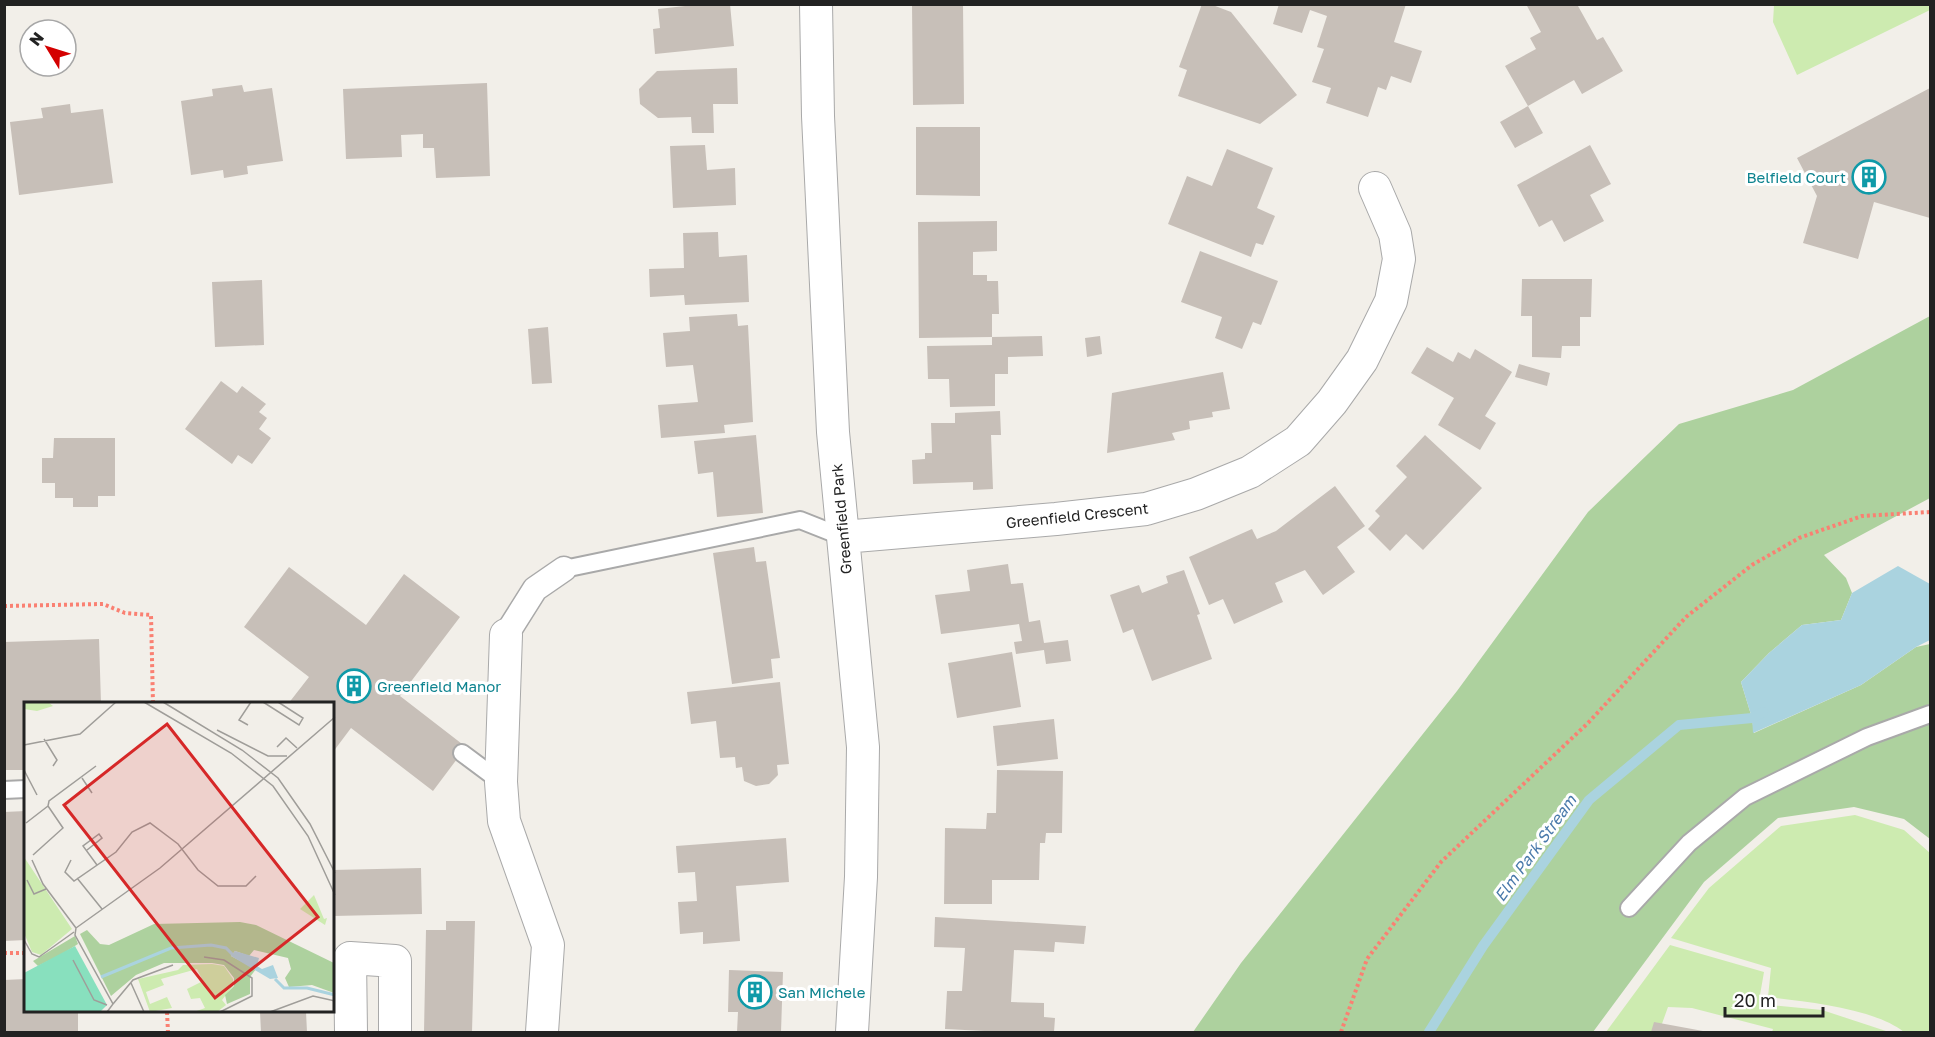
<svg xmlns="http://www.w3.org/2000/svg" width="1935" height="1037" font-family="'Golos Text',sans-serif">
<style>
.grass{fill:#cdebb0}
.forest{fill:#add19e}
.water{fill:#aad3df}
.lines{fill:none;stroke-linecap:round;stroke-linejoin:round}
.stream{stroke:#aad3df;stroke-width:10}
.building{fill:#c7bfb8}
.service-casing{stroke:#a9a9a9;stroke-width:20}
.pedestrian-casing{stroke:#a9a9a9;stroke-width:27}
.minor-casing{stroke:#a9a9a9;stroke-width:34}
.path{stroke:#fa8072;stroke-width:4;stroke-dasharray:3 3;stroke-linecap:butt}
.service{stroke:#fff;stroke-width:16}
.pedestrian{stroke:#fff;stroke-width:24}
.minor{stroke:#fff;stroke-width:32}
.labels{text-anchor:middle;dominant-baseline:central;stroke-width:6;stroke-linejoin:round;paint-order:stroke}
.culture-label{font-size:15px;fill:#0d838f;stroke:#fff;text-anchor:start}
.street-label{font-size:15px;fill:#222;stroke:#fff}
.water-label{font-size:16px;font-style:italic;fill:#4a7aab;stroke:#fff}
.inset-river{fill:none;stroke:#aad3df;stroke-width:3}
.inset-road{fill:none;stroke:#9f9d99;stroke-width:1.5}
.view{fill:#d62828;fill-opacity:0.15;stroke:#d62828;stroke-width:3}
.inset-edge{fill:none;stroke:#222;stroke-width:3}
</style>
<rect width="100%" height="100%" fill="#f2efe9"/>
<!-- grass -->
<path class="grass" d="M1774 5 1930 4V10L1797 75 1773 22Z
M1855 815 1904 830 1930 853V1031L1904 1032C1873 1008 1808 1002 1768 997L1771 968 1671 938 1709 888 1781 826Z
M1670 945 1764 972 1760 995 1770 1005 1822 1010 1889 1032H1772L1773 1029 1692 1008 1668 1007 1659 1032H1606Z"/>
<!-- forest -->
<path class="forest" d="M1930 316V498L1824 555 1846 578 1852 593 1841 620 1802 625 1769 653 1741 682 1752 718 1754 733 1861 685 1916 647 1930 644V839L1904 819 1854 807 1778 818 1704 882 1593 1032H1193L1241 963 1457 691 1588 512 1679 424 1793 390Z"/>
<!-- water -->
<path class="water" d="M1898 566 1930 584V640L1916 647 1861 685 1753 733 1752 718 1741 682 1769 653 1802 625 1841 620 1852 593Z"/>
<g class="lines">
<!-- stream -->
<path class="stream" d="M1429 1032 1483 946 1589 800 1679 725 1752 718 1763 712"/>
</g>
<!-- building -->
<path class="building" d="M685 4H730L734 46 655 54 653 29 660 28 658 9 685 6Z
M912 4H963L964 104 913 105Z
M1202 4H1210L1231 12 1297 95 1260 124 1178 96 1187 70 1179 67Z
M1279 4H1406L1394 42 1422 51 1411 83 1391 76 1386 90 1378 87 1368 117 1326 103 1331 88 1312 82 1324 49 1317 47 1327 16 1310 10 1302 33 1273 24Z
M1526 4H1582L1578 6 1597 40 1603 37 1623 71 1582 94 1574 80 1528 106 1505 66 1536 49 1530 38 1541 32Z
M737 68 738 104H713L714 133H692L691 117 658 118 640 104 639 89 657 71Z
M487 83 490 176 436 178 434 148H423V134L401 135 402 157 346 159 343 89Z
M242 85 244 92 272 88 283 161 247 166 248 174 224 178 223 170 191 175 181 101 213 96 212 89Z
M1930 88V218L1874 202 1858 259 1803 243 1817 196 1797 158Z
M70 104 71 113 103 109 113 183 19 195 10 122 43 118 41 108Z
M1528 106 1543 133 1515 148 1500 122Z
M916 127H980V196L916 195Z
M705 145 707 170 735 168 736 205 673 208 670 146Z
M1590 145 1611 184 1590 195 1604 221 1564 242 1552 220 1539 227 1517 185Z
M1227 149 1273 168 1257 208 1275 216 1263 245 1256 243 1251 257 1168 224 1187 176 1212 186Z
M997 221V251L973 252V275H987V281H998L999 314H992V337L919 338 918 222Z
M718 232 719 257 747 255 749 302 685 305 684 295 650 297 649 269 684 268 683 233Z
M1200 251 1278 281 1261 325 1253 322 1242 349 1215 338 1222 317 1181 302Z
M1522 279H1592L1591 317H1580V346H1562L1561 358 1532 357V316H1521Z
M262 280 264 345 215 347 212 282Z
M737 314 738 326 748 325 753 422 724 425 725 433 661 438 658 405 698 402 693 365 666 367 663 333 690 331 689 317Z
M548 327 552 383 532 384 528 329Z
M1042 336 1043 356 1008 357V374H995V406L950 407 949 379H928L927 346 992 345V337Z
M1100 336 1102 354 1087 357 1085 338Z
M1427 347 1453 362 1458 352 1470 359 1475 349 1512 372 1485 416 1496 423 1480 450 1438 425 1454 398 1411 373Z
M1519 364 1550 373 1547 386 1515 377Z
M1223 372 1230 409 1212 412 1213 417 1189 421 1190 429 1172 433 1175 440 1107 453 1112 393Z
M221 381 237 393 242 386 266 404 259 412 267 418 259 429 271 438 252 464 238 455 232 464 185 429Z
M1000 411 1001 435H991L993 489 973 490V482L913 484 912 460 925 459V453H932L931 423H955V413Z
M756 435 763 513 717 517 713 472 698 474 694 441Z
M1425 435 1482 488 1423 550 1406 534 1390 551 1368 529 1380 516 1375 511 1407 477 1396 466Z
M54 438H115V496H98V507H73V498H55V483H42V458H53Z
M1335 486 1365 526 1337 547 1355 572 1323 595 1305 570 1275 583 1283 602 1234 624 1223 599 1209 605 1189 557 1252 529 1257 539 1276 531Z
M754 547 756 562 766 561 780 658 771 659 773 678 732 684 713 553Z
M1008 564 1011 584 1023 583 1029 622 1040 620 1044 643 1068 640 1071 661 1046 664 1044 650 1016 654 1014 642 1022 641 1019 624 941 634 935 595 970 591 967 570Z
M289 567 366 625 404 574 460 617 400 696 466 747 433 791 351 728 333 752V704H288L309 677 244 627Z
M1184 570 1200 614 1197 615 1212 659 1152 681 1133 629 1123 633 1110 595 1139 585 1142 593 1168 583 1166 576Z
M99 639 101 704H26V770H4V642Z
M1012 652 1021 707 957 718 948 663Z
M780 682 789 764 777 765 778 775 769 784 756 786 744 781 742 767 736 768 735 757 720 758 716 721 691 724 687 692Z
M1054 719 1058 759 997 766 993 726Z
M997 770 1063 771 1062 833H1046L1045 843H1040L1039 880H992V904H944L945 828 986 829 987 813H996Z
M26 811V940L4 941V812Z
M786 838 789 882 736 886 740 941 703 944V932L680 934 678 902 697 901 695 872 678 873 676 846Z
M421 868 422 914 333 916V870Z
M935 917 1086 926 1084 944 1055 942 1054 952 1014 950 1011 1002 1044 1003V1017L1055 1018 1054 1032H1004L945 1029 947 991H962L965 948 934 947Z
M446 921H475L472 1032H424L426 930H446Z
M729 970 783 972 781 1032H737L738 1012H728Z
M26 979V1012H78V1032H4V980Z
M260 1012H306L307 1032H261Z
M1654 1022 1703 1031V1032H1651Z"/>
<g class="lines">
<!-- service casing -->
<g class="service-casing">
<path id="service" d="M564 569 800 520 843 537
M462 753 501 782
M4 790 26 789
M1629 908 1689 843 1745 797 1867 737 1930 714"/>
</g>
<!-- pedestrian casing -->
<g class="pedestrian-casing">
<path id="pedestrian" d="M506 635 535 589 564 569"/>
</g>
<!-- minor casing -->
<g class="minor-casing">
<path id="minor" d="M816 4 818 116 833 432 863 747 861 877 852 1032
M843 537 1056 519 1146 509 1196 494 1250 472 1298 441 1332 402 1362 360 1391 301 1399 259 1395 234 1375 188
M506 635 501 782 504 821 548 945 542 1032
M351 1032 350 958 395 961V1032"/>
</g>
<!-- path -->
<path class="path" d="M4 606 103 604 125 613 151 615 153 704
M4 953H26
M167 1012 168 1032
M1341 1032 1367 959 1441 862 1588 723 1686 617 1752 565 1799 538 1862 516 1930 512"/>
<!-- service -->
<use href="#service" class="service"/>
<!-- pedestrian -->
<use href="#pedestrian" class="pedestrian"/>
<!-- minor -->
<use href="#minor" class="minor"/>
</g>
<!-- icons -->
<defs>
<g id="building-ring" transform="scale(1.725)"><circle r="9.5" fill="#fff" stroke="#0f9aa8" stroke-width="1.5"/><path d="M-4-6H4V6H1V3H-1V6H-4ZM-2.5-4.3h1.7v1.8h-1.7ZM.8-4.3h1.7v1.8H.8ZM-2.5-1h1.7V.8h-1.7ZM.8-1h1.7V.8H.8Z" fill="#0f9aa8"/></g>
</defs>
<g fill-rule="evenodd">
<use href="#building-ring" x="1869" y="177"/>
<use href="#building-ring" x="354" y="686"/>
<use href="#building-ring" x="755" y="992"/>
</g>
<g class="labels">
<!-- culture labels -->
<g class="culture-label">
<text x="1846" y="177" text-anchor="end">Belfield Court</text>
<text x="377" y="686">Greenfield Manor</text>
<text x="778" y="992">San Michele</text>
</g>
<!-- street labels -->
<g class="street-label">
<text transform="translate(1077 515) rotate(-6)">Greenfield Crescent</text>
<text transform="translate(841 519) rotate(-95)">Greenfield Park</text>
</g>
<!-- water labels -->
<g class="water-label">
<text transform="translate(1535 848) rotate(-54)">Elm Park Stream</text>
</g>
</g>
<!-- overview -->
<g transform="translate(24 702)">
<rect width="310" height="310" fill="#f2efe9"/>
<path d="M0 0H24L29 4 13 9 0 7ZM0 155 48 227 17 253 8 250 0 231ZM290 193 300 217 303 216 301 223 276 207ZM188 262 200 264 209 277V284L198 298 202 303 193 310H170L181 306 176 296 167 297 163 287 179 279 173 267 137 277 140 283 122 290 126 302 143 295 148 306 126 310 114 277 154 268 159 263Z" fill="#cdebb0"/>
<path d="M216 220 232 223 310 261V291L288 283 265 285 261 276 267 267 264 256 230 248 225 254 211 249 207 254 232 267 226 275V292L203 302 201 293 210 284V276L200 263 188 261H140L112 273 87 294 56 232 63 228 76 242 85 243 130 222ZM51 234 54 242 38 252 14 264 9 259Z" fill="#add19e"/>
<path d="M51 244 83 303 76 310H0V271Z" fill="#88e0be"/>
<path d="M211 249 235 256 233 264 238 267 249 263 254 276 246 277 207 254Z" fill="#aad3df"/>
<path class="inset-river" d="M77 275 147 246 187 243 202 246 209 253M251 277 260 286H283L311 293"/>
<path class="inset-road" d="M120 0 207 51 249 84 284 134 311 193M139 0 218 48 254 76 286 122 311 171M239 0 275 23 279 16 254 0M224 23 215 18 227 0M193 28 244 54H263M20 37 33 58 29 64M0 43 56 32 92 0M253 45 262 36 273 46M0 68 13 93M58 76 68 91M2 121 24 104M63 148 78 136 75 132 59 144 73 163M9 153 39 126 24 104 25 99 72 64M8 158 19 182 52 226M47 158 41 170 50 179 92 150 108 130 126 121 154 142 174 168 194 184H222L232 174M53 176 78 207M3 178 10 192 22 187M52 226 136 166 311 15M52 226 51 233 89 302 83 310M0 238 8 252 15 255 50 230M180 255 200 258 228 276V294L196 310M49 258 70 298 83 303M107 281 120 310M89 302 109 278 149 263M246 310 289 294 311 299"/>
<path class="view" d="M143 22 294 215 191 296 40 103Z"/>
<rect width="310" height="310" class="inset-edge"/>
</g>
<!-- border -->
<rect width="1935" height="1037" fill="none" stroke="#222222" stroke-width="12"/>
<!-- north arrow -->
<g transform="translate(48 48) rotate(308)"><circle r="28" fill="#ffffff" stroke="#a7a7a7" stroke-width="1.5"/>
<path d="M0-4.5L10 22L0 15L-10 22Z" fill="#d40000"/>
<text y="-9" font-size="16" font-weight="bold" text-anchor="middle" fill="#222222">N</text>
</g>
<!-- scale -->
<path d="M1725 1007v9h98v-9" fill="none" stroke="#222222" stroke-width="3"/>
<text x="1734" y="1007" font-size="18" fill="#222222" stroke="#ffffff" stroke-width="4.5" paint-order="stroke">20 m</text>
</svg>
